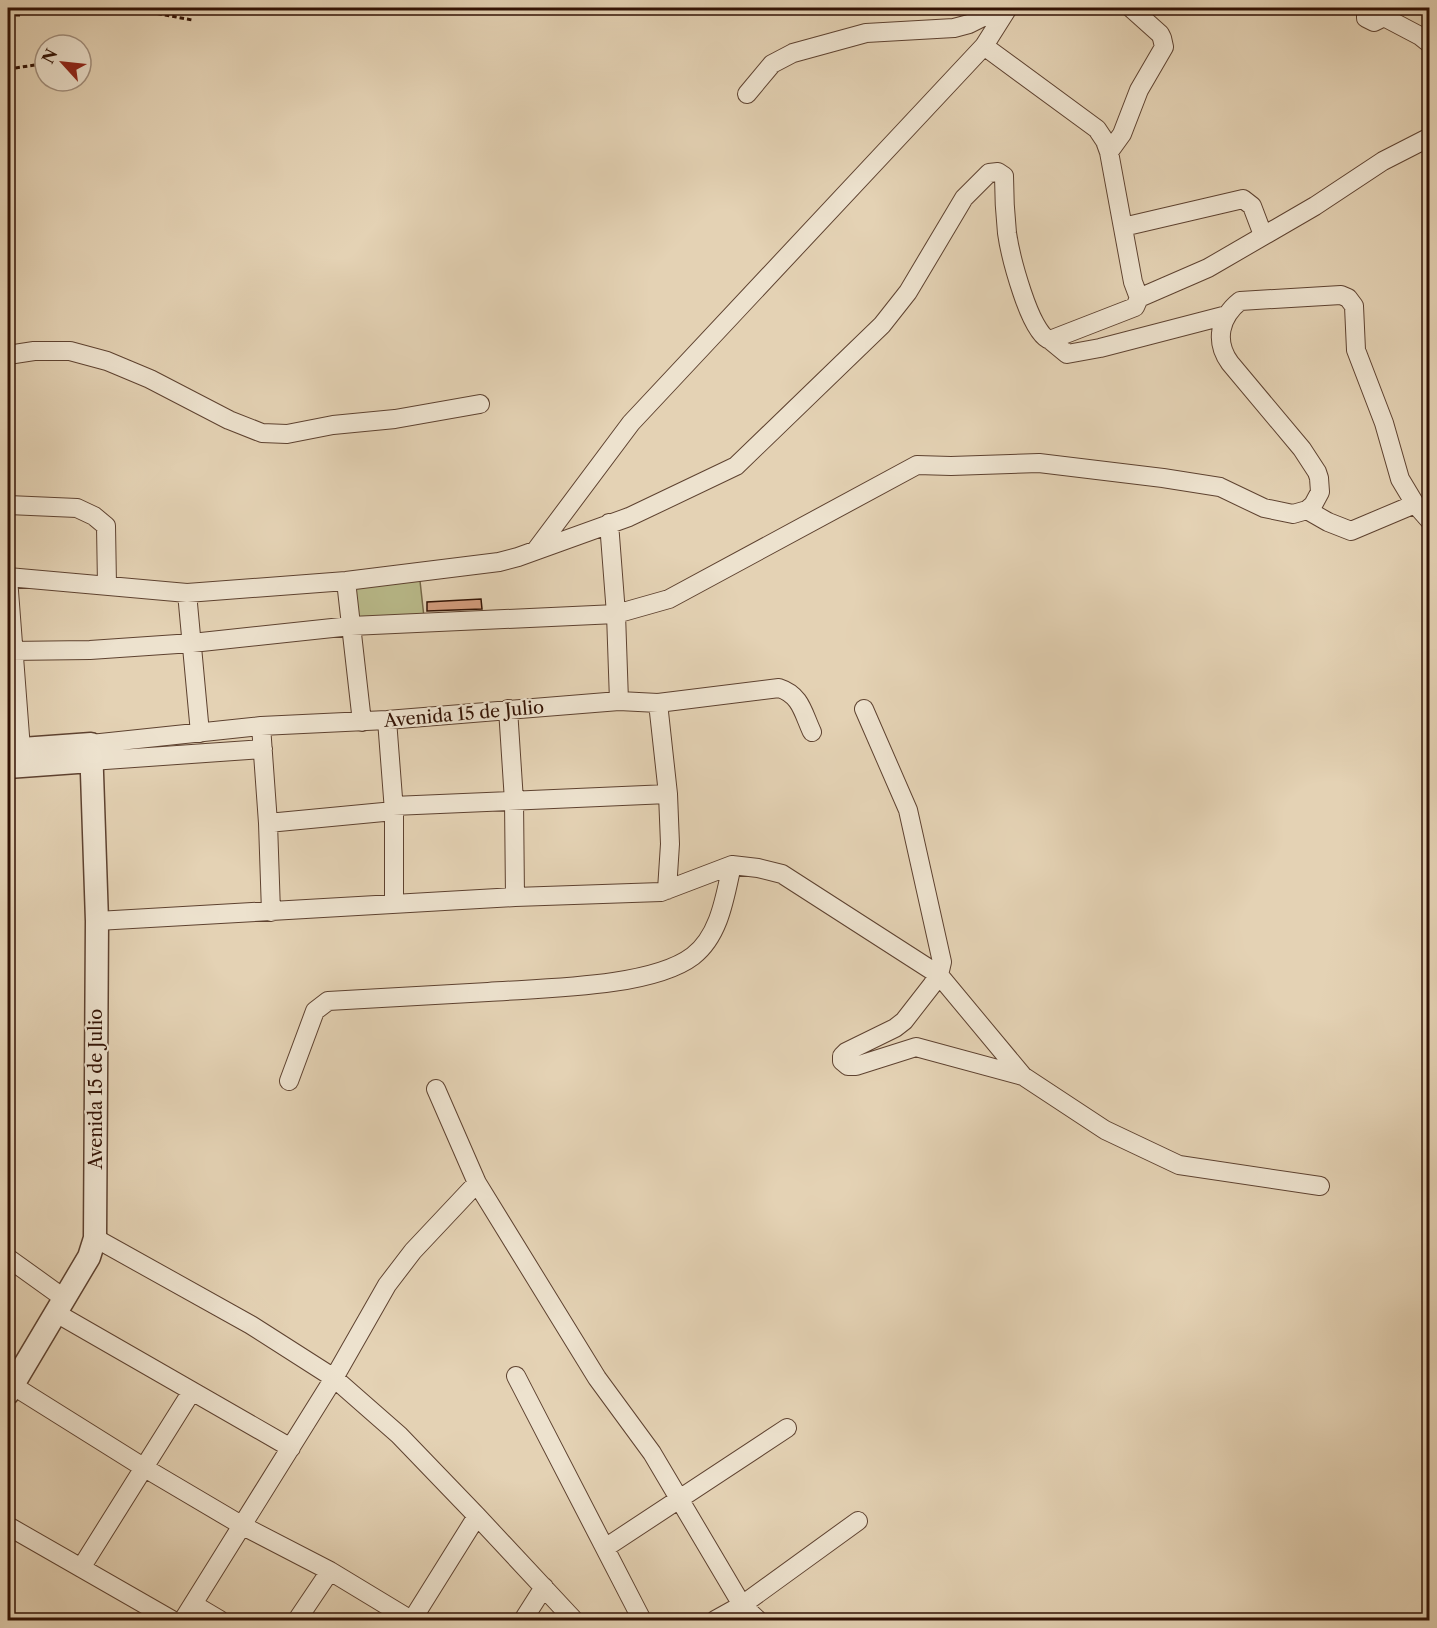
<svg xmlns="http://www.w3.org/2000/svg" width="1437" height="1628" font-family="'Libre Caslon Text',serif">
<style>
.green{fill:#b9ba8a;stroke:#766647;stroke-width:1.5}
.building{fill:#d49d7e;stroke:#321204;stroke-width:1.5}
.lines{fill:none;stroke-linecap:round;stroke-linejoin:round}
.minor-casing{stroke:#5e4230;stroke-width:20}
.tertiary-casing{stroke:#5e4230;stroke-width:25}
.path{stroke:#321204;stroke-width:3;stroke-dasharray:4.5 3;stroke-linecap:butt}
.minor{stroke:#ede2ce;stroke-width:18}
.tertiary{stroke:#ede2ce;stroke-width:22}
.labels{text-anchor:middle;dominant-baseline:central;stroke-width:4.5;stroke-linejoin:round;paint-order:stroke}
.street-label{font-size:18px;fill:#321204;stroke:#ede2ce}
</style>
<rect width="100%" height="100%" fill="#e4d2b4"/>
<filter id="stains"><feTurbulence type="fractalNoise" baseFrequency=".00333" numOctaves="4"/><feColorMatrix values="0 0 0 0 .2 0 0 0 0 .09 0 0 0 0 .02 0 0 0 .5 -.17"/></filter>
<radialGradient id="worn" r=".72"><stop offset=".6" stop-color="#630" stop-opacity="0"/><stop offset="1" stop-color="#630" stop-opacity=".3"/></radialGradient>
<!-- green -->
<path class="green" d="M420 581 424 617 358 620 355 584Z"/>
<!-- building -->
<path class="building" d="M481 599 482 609 427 611V602Z"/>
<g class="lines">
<!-- minor casing -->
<g class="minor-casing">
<path id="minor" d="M1366 8V18L1374 22 1380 19 1386 8
M1382 16 1420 36 1430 44
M747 94 772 64 793 53 866 33 954 28 969 24 987 15 1003 14
M1109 152 1122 134 1139 90 1164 47 1162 38 1160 34 1131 8
M1123 227 1243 199 1252 206 1263 235
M1139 298 1208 268 1315 206 1383 161 1430 137
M1050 340 1067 354 1100 348 1227 315
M8 355 34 351H70L107 361 150 379 229 420 262 433 287 434 333 425 395 419 480 404
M8 505 77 508 94 516 106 526 107 585
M1307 510 1328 522 1351 531 1415 504
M609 523 616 614 619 701
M536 550 631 423 984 46 1008 8
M8 577 187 593 346 581 499 562 518 557 629 517 736 466 882 325 908 292 964 198 989 173 998 172 1004 176C1004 195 1005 214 1007 233 1010 254 1030 335 1050 340L1135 307 1139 298 1133 282 1109 152 1105 141 1097 129 984 46
M8 578 21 749
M346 581 362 722
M187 593 200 733
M8 651 90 650 192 643 351 626 616 614 669 599 917 465 951 466 1039 463 1163 478 1220 487 1264 508 1293 514 1307 510 1313 505 1320 492 1319 478 1317 472 1302 449 1230 363C1214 341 1220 317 1240 301L1341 295 1348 298 1354 306 1356 350 1384 423 1400 479 1415 504 1430 521
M658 703 668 794 670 844 667 890
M508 709 514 801 515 897
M864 709 908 810 942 962 939 975 932 985 904 1021 895 1028 846 1052 842 1056V1061L848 1066H856L916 1047 1023 1076
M387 720 394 811V904
M261 726 268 823 271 912
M91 744 261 726 387 720 619 701 658 703 779 688C801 695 803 713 812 732
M91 761 263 749
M393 806 668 794
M268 823 394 811
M97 921 515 897 661 892 732 865 758 868 782 874 939 975 1023 1076 1105 1130 1179 1165 1320 1186
M289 1081 315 1011 328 1001C381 998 435 995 488 992 541 988 651 988 693 956 720 935 725 896 732 865
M436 1089 477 1183 597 1378 652 1453 742 1605 758 1620
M95 1238 251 1325 334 1378 399 1435 477 1516 574 1620
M8 1258 65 1299
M56 1313 291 1448
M516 1376 642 1620
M12 1385 143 1467 243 1526 330 1571 411 1620
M8 1526 172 1620
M605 1548 787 1428
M81 1568 192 1391
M193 1604 220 1620
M183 1620 334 1378 387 1285 413 1251 477 1183
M297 1620 330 1571
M412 1620 477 1516
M523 1620 544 1587
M715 1620 742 1605 858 1521"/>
</g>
<!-- tertiary casing -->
<g class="tertiary-casing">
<path id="tertiary" d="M8 750 91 744 97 921 95 1238 89 1257 8 1393
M8 767 91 761"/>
</g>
<!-- path -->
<path class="path" d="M128 8 192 20
M8 15H23
M8 69 42 64"/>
<!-- minor -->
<use href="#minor" class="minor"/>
<!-- tertiary -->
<use href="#tertiary" class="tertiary"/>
</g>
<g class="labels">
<!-- street labels -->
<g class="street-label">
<text transform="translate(464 714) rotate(-5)">Avenida 15 de Julio</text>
<text transform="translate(96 1089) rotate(-90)">Avenida 15 de Julio</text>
</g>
</g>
<!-- margin -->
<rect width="1437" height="1628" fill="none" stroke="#e4d2b4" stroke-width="30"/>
<rect x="9" y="9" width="1419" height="1610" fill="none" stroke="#321204" stroke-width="3"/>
<rect x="15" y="15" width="1407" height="1598" fill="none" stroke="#321204" stroke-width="1.5"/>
<!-- north arrow -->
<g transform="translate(63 63) rotate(297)"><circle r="28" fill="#ede2ce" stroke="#a28f7d" stroke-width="1.5"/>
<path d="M0-4.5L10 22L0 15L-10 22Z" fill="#8f2418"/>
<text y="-9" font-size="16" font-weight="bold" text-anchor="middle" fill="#321204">N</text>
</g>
<rect width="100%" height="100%" filter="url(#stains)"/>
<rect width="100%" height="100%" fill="url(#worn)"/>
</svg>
